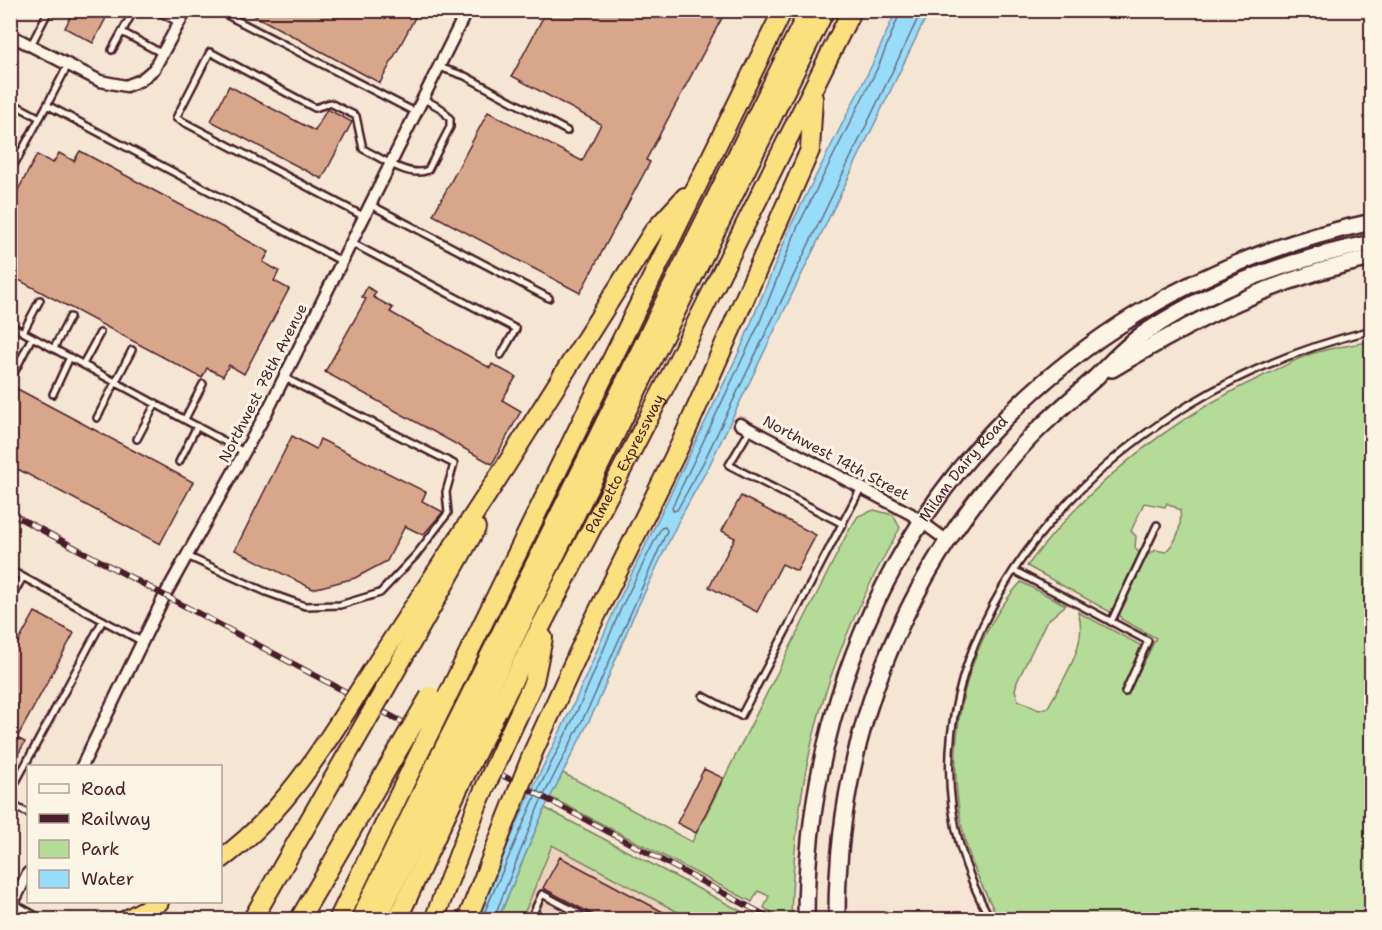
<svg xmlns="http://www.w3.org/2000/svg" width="1382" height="930" font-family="'Shantell Sans',sans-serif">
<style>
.built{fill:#ecd2bd}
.green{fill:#b4dc98;stroke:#7f7e62;stroke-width:1.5}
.water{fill:#97dcf9;stroke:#7890a7;stroke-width:1.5}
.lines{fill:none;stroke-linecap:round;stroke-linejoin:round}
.shore{stroke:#696b7d;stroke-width:1.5}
.building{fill:#d8a78b;stroke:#4a1f2b;stroke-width:1.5}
.service-casing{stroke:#4a1f2b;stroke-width:10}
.minor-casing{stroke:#4a1f2b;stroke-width:15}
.secondary-casing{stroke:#4a1f2b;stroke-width:20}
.motorway-casing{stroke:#4a1f2b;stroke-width:22}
.service{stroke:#fcf5e5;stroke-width:5}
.minor{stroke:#fcf5e5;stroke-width:10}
.secondary{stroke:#fcf5e5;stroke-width:15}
.motorway{stroke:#fbe080;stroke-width:18}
.rail-casing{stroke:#4a1f2b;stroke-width:6}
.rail{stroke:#fcf5e5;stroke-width:4;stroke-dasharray:11;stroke-linecap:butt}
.motorway-bridge-casing{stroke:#4a1f2b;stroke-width:22;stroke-linecap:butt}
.motorway-bridge{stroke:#fbe080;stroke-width:18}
.labels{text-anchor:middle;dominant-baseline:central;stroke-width:6;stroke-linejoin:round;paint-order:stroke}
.street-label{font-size:15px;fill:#4a1f2b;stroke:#fcf5e5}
</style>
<rect width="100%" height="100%" fill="#f5e5d3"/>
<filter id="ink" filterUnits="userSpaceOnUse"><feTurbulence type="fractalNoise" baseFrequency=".0167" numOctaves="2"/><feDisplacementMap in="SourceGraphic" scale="12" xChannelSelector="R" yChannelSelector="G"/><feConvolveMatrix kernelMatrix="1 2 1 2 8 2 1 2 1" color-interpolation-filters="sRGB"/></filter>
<g filter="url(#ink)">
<!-- built -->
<path class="built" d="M545 808 756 919 498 920Z"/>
<!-- green -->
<path class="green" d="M1371 341V919L999 920C986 894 972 868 965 840 943 752 960 650 1021 582L1066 605 1046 622 1017 682 1015 690 1018 700 1039 710 1048 707C1063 680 1089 643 1078 612L1142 646 1122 691 1128 694 1156 638 1121 619 1119 612 1146 556 1156 550 1165 552C1178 541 1182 527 1180 510L1167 503 1165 507 1144 503 1131 531 1136 536 1135 548 1140 554 1112 613 1027 566C1091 482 1171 418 1267 374 1284 367 1300 356 1318 352 1335 347 1354 345 1371 341Z
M874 510 893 515 900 528C824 660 795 767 791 919H784L764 908 769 896 758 891 752 902 550 797 563 773 692 842 848 532 858 516Z
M545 808 756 919H691L552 845 522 919 498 920Z"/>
<!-- water -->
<path class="water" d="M896 11H929L709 466 679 520 633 617 597 705 545 808 498 919 474 920 534 785 575 701 617 604 740 350 792 223 873 63Z"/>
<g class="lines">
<!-- shore -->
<path class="shore" d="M901 10 879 65 798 226 759 324 672 507 673 511 677 510 703 463 922 10
M481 920 539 788 581 703 622 606 661 528 665 527 667 531 591 703 539 805 493 920"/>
</g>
<!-- building -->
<path class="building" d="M74 10H110L93 43 65 28Z
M244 10H419L380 83Z
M547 10H711L723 16 646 160 650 162 580 293 433 215 488 112 582 161 601 124 512 76Z
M229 86 315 131 327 109 352 122 322 179 211 121Z
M80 151 269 252 263 262 279 271 274 281 289 289 244 374 229 365 223 376 207 368 202 378 13 277 18 267 10 263V205L37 155 53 163 59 153 74 161Z
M367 287 376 292 373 297 393 308 390 312 490 368 492 364 516 377 502 400 521 411 492 464 325 372 366 299 362 297Z
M10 385 193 482 160 544 10 465Z
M292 436 316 449 320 439 426 492 422 501 443 512 423 535 405 526 387 561 355 578 313 589 235 550Z
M741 496 816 535 797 571 782 564 757 612 709 587 735 538 722 531Z
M35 612 74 633 17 738 25 742 10 768V657Z
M704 769 723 778 696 833 677 823Z
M560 857 678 920H603L543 888Z"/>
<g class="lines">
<!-- service casing -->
<g class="service-casing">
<path id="service" d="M156 10 179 23
M217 10 415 112
M122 32 163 54
M31 45 49 10
M112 50 134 10
M68 65 47 105 341 261
M439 67 465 76 567 131
M10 102 40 118
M10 153 19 157
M10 172 47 105
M371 205 549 298
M363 216 176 118 210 52 315 108 330 103 356 116 363 149C380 157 409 179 428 170L450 127V119L442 109 424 99
M352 243 516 329 501 355
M10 325 244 452
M23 332 40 300
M54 348 70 317
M83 364 100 333
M14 373 32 337
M53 394 70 357
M97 418 132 350
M185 419 203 384
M750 430 729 465 843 524
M137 439 156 403
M179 462 197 426
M187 556 266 592 305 606 340 605 380 593 416 555 448 513 446 492 454 464 285 378
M10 570 143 642
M1015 571 1148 641 1125 692
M10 600 23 577
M1111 622 1157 525
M703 696 741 716 861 488
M10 793 103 620
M10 804 28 813
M530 920 542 894 591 920
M991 920C877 719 1016 508 1192 403 1248 369 1308 346 1372 330"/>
</g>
<!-- minor casing -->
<g class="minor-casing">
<path id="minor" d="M10 35 100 81 126 86 141 80 154 69 186 10
M740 424 911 514 946 540
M82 766 165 595 270 406 467 10
M10 909 28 873"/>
</g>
<!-- secondary casing -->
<g class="secondary-casing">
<g id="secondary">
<path d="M1112 369C1199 318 1272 279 1372 258"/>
<path d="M10 907 33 920"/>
<path id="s1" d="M806 920C806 572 1031 294 1372 222"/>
<path d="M837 920C836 741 902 573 1025 443 1046 420 1071 400 1094 379 1111 363 1126 345 1146 332 1213 287 1292 259 1372 243"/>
</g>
</g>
<!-- motorway casing -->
<g class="motorway-casing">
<g id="motorway">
<path d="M375 666 505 467 653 232 685 197"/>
<path d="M393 675 476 528"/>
<path d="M444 703 783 10"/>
<path d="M462 712 809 10"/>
<path d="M474 719 825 10"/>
<path id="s2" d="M489 727 668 380 852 10"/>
<path d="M508 737 534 681 543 638"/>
<path d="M534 750 586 636 681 443 810 150 813 98"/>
<path d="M126 920 159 902"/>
<path d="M299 920 394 757"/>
<path d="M338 920 412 768"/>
<path d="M360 920 430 776"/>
<path d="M377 920 442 783"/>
<path d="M397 920 457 791"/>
<path d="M434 920 478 803"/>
</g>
</g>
<!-- service -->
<use href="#service" class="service"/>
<!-- minor -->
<use href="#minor" class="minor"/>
<!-- secondary -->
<use href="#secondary" class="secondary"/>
<!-- motorway -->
<use href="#motorway" class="motorway"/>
<!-- rail casing -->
<g class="rail-casing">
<path id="rail" d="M10 513 774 920"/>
</g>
<!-- rail -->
<use href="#rail" class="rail"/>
<!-- motorway-bridge casing -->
<g class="motorway-bridge-casing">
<path id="motorway-bridge" d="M394 757 430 696
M412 768 444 703
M430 776 462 712
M442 783 474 719
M457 791 489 727
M478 803 508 737
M220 860C288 811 331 735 375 666
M252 920 393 675
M467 920 534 750"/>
</g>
<!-- motorway-bridge -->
<use href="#motorway-bridge" class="motorway-bridge"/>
</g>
</g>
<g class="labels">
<!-- street labels -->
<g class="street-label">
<text transform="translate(263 383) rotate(-63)">Northwest 78th Avenue</text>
<text transform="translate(836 458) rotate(28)">Northwest 14th Street</text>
<text stroke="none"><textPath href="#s2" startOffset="296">Palmetto Expressway</textPath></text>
<text stroke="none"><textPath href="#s1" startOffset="488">Milam Dairy Road</textPath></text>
</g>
</g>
<!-- margin -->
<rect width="1382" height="930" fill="none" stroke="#fcf5e5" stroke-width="36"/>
<rect x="18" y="18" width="1346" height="894" fill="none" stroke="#4a1f2b" stroke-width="2" filter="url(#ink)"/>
<!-- legend -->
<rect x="27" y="765" width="195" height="138" fill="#fcf5e5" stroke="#b59f9b" stroke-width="1.5"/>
<rect x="39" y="784" width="30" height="9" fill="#fcf5e5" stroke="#b59f9b" stroke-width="1.5"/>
<text x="81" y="795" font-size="18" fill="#4a1f2b">Road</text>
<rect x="39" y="814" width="30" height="9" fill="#4a1f2b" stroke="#b59f9b" stroke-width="1.5"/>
<text x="81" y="825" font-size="18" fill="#4a1f2b">Railway</text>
<rect x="39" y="840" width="30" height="18" fill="#b4dc98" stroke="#b59f9b" stroke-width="1.5"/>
<text x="81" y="855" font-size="18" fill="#4a1f2b">Park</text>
<rect x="39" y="870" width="30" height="18" fill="#97dcf9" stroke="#b59f9b" stroke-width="1.5"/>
<text x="81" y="885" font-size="18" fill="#4a1f2b">Water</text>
</svg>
